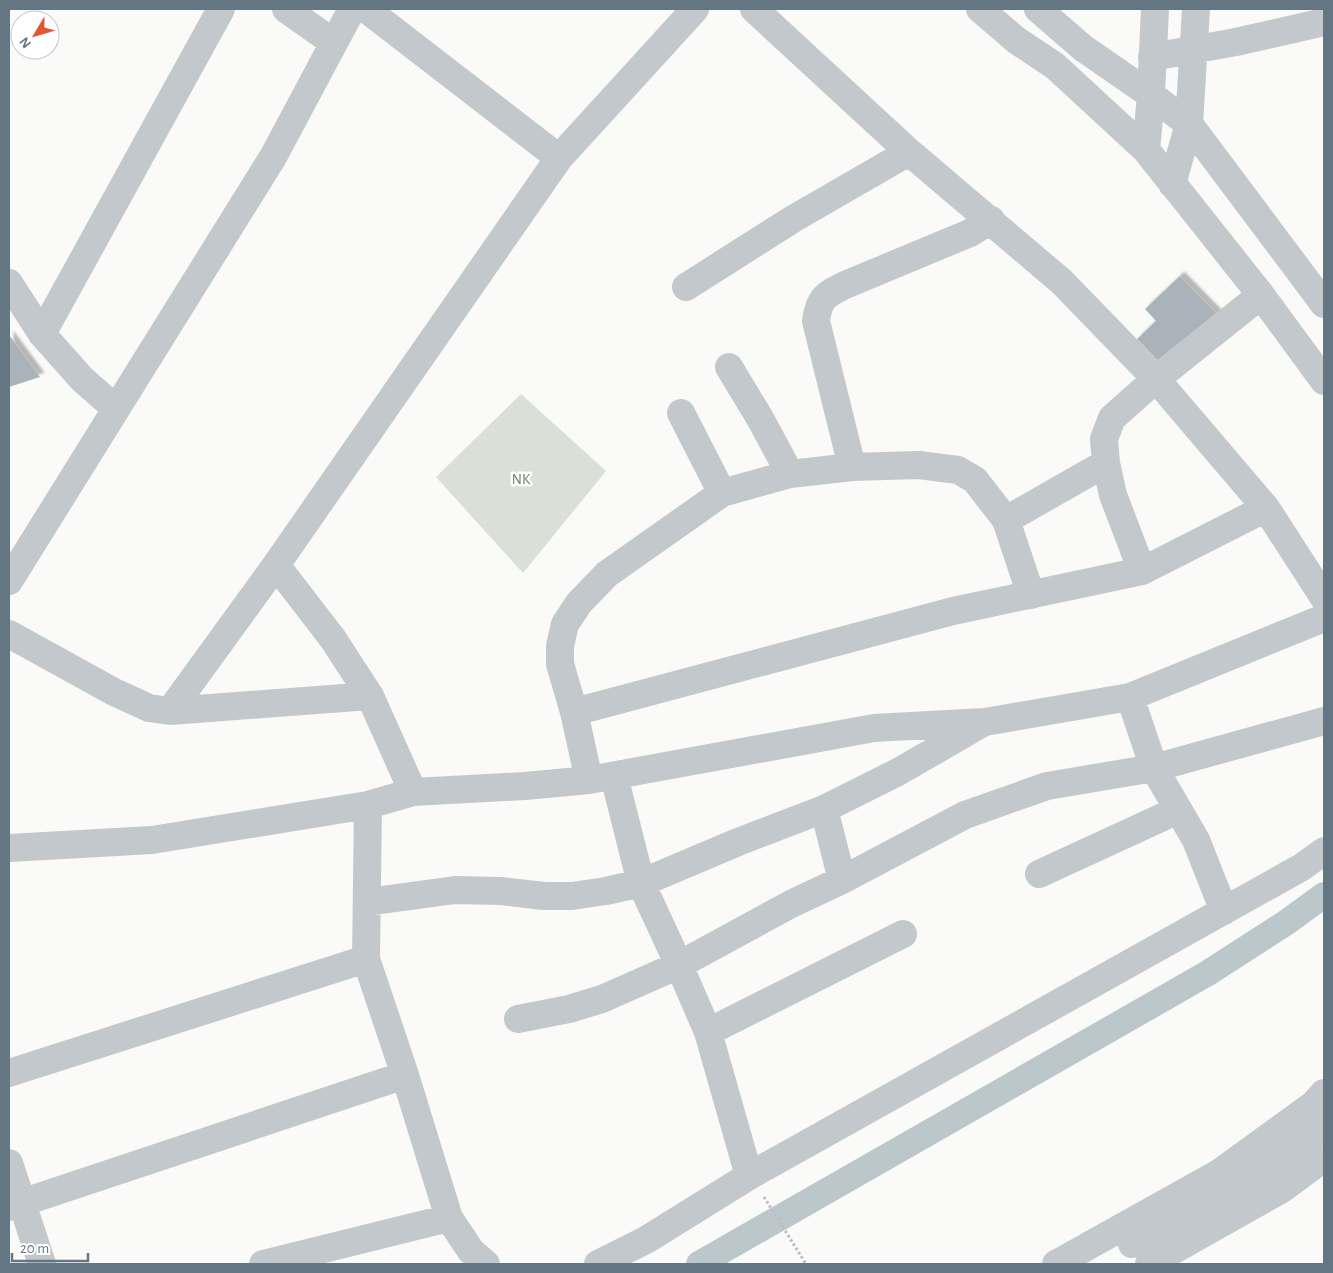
<svg xmlns="http://www.w3.org/2000/svg" width="1333" height="1273" font-family="'Alegreya Sans',sans-serif">
<style>
.green{fill:#dadfd7}
.lines{fill:none;stroke-linecap:round;stroke-linejoin:round}
.canal{stroke:#bbc7cb;stroke-width:26}
.building{fill:#aab3b9;filter:url(#shadow)}
.path{stroke:#bbbfc2;stroke-width:3;stroke-dasharray:2.5 2.5;stroke-linecap:butt}
.minor{stroke:#c3c8cc;stroke-width:28}
.labels{text-anchor:middle;dominant-baseline:central;stroke-width:5;stroke-linejoin:round;paint-order:stroke}
.park-label{font-size:15px;fill:#687a64;stroke:#fff}
</style>
<defs>
<filter id="shadow"><feDropShadow dx="4.5" dy="-4.5" stdDeviation="1" flood-color="#0004"/></filter>
</defs>
<rect width="100%" height="100%" fill="#fafaf8"/>
<!-- green -->
<path class="green" d="M521 394 606 471 523 573 436 477Z"/>
<g class="lines">
<!-- canal -->
<path class="canal" d="M699 1264 1208 973 1287 922 1324 895"/>
</g>
<!-- building -->
<path class="building" d="M1180 276 1220 317 1166 369 1137 339 1156 321 1145 309Z
M9 335 40 377 9 387Z"/>
<g class="lines">
<!-- path -->
<path class="path" d="M764 1197 806 1264"/>
<!-- minor -->
<path class="minor" d="M286 9 334 43
M366 9 559 158
M754 9 909 152 1062 282 1156 379 1266 508 1324 598
M980 9 1016 40 1055 66 1146 150 1261 295 1324 381
M1038 9 1083 48 1151 95 1189 124 1324 304
M1152 57 1236 42 1324 22
M1146 150 1151 95 1155 9
M1172 184 1189 124 1196 9
M9 283 42 334 82 379 115 408
M686 287 793 219 909 152
M42 334 221 9
M729 367 761 420 790 474
M681 413 722 493
M852 467 816 321C819 298 825 295 845 285L970 233 991 220
M1006 520 1106 463
M276 565 333 639 370 696 413 792
M1142 571 1113 495 1106 463 1104 439 1112 418 1156 379 1261 295
M9 581 273 157 352 9
M9 634 114 692 149 708 170 711 370 696
M1130 697 1154 768 1196 840 1224 911
M170 711 276 565 559 158 695 9
M574 712 953 611 1142 571 1266 508
M614 776 641 883 679 965 708 1032 749 1176
M589 780 574 712 560 664V646L565 624 579 603 607 574 722 493 790 474 852 467 919 465 958 470 975 480 1006 520 1031 595
M368 805 366 959 405 1075 449 1218 471 1251 486 1264
M824 809 842 880
M9 848 152 840 368 805 413 792 525 786 589 780 874 728 985 722 1130 697 1324 618
M1039 874 1178 810
M367 902 455 890 501 891 544 896H572L606 891 641 883 738 842 824 809 898 772 981 724
M518 1019 569 1009 602 999 679 965 791 904 842 880 965 815 1047 786 1154 768 1324 721
M708 1032 903 934
M9 1073 366 959
M9 1163 42 1264
M9 1207 405 1075
M1132 1244 1235 1188 1324 1126
M263 1264 449 1218
M598 1264 646 1240 749 1176 1302 867 1324 851
M1056 1264 1219 1173 1314 1104 1324 1093
M1149 1264 1282 1189 1324 1158"/>
</g>
<g class="labels">
<!-- park labels -->
<g class="park-label">
<text x="521" y="479">NK</text>
</g>
</g>
<!-- border -->
<rect width="1333" height="1273" fill="none" stroke="#657683" stroke-width="20"/>
<!-- north arrow -->
<g transform="translate(35 35) rotate(232)"><circle r="24" fill="#ffffff" stroke="#c1c8cd"/>
<path d="M0-4L9 19L0 12L-9 19Z" fill="#e4572e"/>
<text y="-8" font-size="14" font-weight="bold" text-anchor="middle" fill="#657683">N</text>
</g>
<!-- scale -->
<path d="M12 1253v8h76v-8" fill="none" stroke="#657683" stroke-width="2.5"/>
<text x="20" y="1253" font-size="15" fill="#657683" stroke="#ffffff" stroke-width="4" paint-order="stroke">20 m</text>
</svg>
